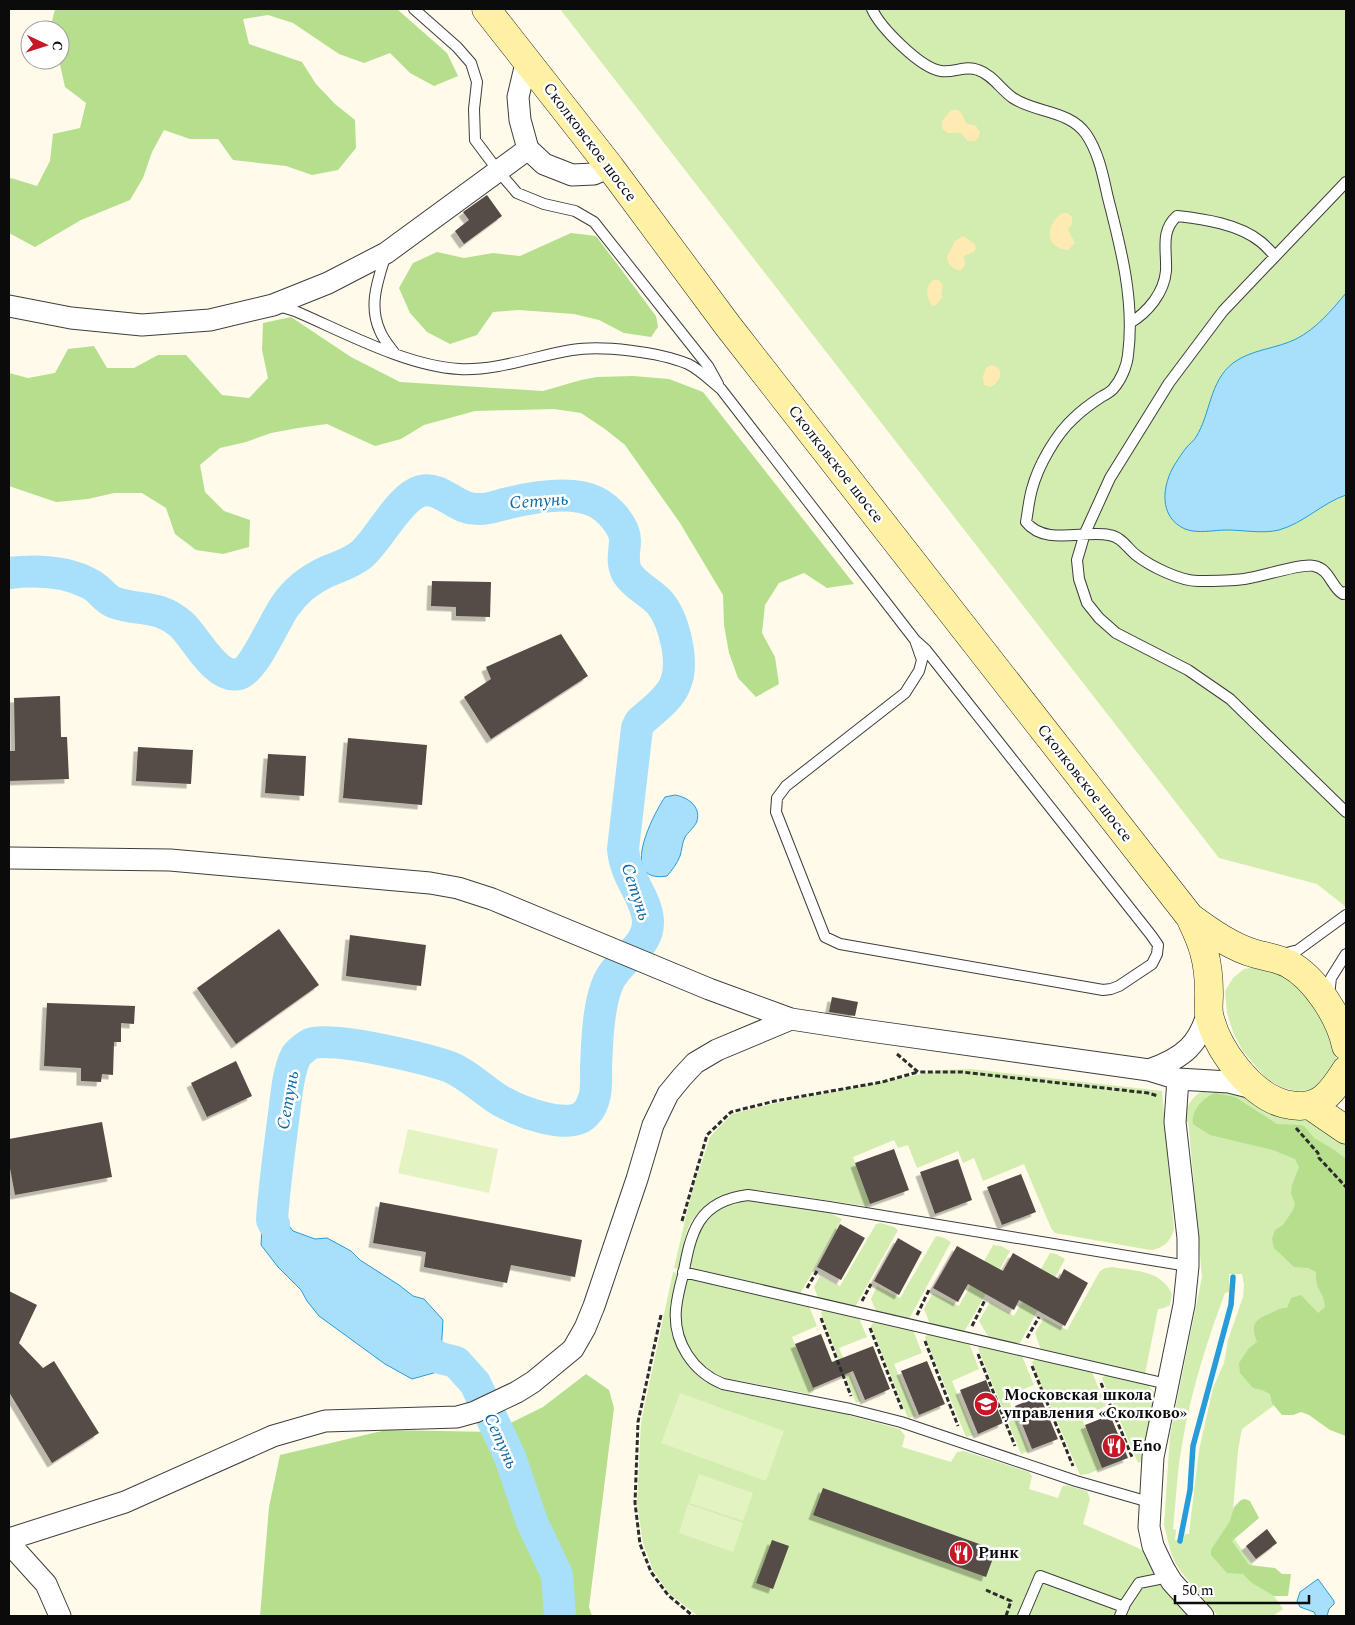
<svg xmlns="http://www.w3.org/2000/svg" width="1355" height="1625" font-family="Spectral,serif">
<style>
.green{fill:#d2edaf;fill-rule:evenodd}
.forest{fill:#b5df8d}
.sand{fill:#ffeab1}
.pitch{fill:#e4f3c2}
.water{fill:#a8e0fc;stroke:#289bda}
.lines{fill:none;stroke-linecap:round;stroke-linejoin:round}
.stream{stroke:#289bda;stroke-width:5.5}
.river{stroke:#a8e0fc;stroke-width:32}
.building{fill:#554b46;filter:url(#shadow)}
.lane-casing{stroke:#3e3e3e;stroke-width:12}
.street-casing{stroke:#3e3e3e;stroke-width:23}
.secondary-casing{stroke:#2d2d2d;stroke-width:29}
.path{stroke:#2d2d2d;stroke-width:3;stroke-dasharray:5 2.5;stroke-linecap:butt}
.lane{stroke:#fff;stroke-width:10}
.street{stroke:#fff;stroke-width:21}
.secondary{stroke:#fff1a4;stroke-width:28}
.labels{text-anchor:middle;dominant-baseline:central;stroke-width:5;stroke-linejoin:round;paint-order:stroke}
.street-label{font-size:16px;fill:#0b0b0b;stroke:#fff}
.poi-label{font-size:16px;font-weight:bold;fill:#0b0b0b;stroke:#fff;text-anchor:start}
.water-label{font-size:18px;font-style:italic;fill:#0a69a7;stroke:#fff}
</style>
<defs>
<filter id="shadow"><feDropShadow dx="-4.5" dy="4.5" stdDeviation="0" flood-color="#0004"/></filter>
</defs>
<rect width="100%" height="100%" fill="#fffae9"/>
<!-- green -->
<path class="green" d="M560 9H1346V907L1317 884 1219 858Z
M1259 966 1290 978 1319 1009 1334 1041 1336 1058 1333 1075 1322 1085 1310 1090 1296 1091 1281 1087 1265 1077 1242 1050 1233 1032 1227 1013 1225 991 1233 978 1244 969Z
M971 1069 1162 1091 1174 1229C1171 1241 1163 1249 1150 1250L1055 1233 1051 1228 1024 1164 983 1181 974 1158 963 1163 958 1151 917 1168 908 1145 898 1148 894 1140 853 1157 870 1204 866 1206 758 1190C731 1190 697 1202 687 1231 683 1243 681 1257 678 1269L674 1268 691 1195 710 1137 732 1114 776 1103 942 1070Z
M1214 1087 1313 1117 1346 1135V1428L1288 1395 1242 1429 1238 1450 1231 1534 1283 1609 1273 1616H1218L1182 1573 1176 1564 1171 1553 1164 1525 1170 1435 1202 1277 1189 1129 1188 1122H1183C1186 1104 1195 1091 1214 1087ZM1229 1274H1242L1244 1285 1243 1297 1228 1340 1224 1363 1213 1388 1199 1450 1189 1534H1185L1183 1541 1175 1540 1176 1530 1173 1529C1176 1501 1177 1472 1182 1445 1190 1394 1207 1341 1225 1293L1229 1292Z
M740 1201H758L828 1212 842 1219 800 1294 689 1269C697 1234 703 1212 740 1201Z
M881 1223 894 1227 898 1230 855 1307 818 1298 814 1287 820 1276 840 1286 876 1224Z
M936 1236 942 1237 951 1242 909 1319 876 1311 871 1299 877 1286 900 1298Z
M993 1245 1001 1246 1010 1251 964 1332 930 1324 924 1309 933 1293 959 1306Z
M1050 1253 1056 1254 1065 1259 1019 1345 989 1338 979 1321 990 1302 1014 1316Z
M1112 1267C1135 1271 1161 1270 1172 1294L1170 1305 1164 1308 1158 1309 1145 1374 1041 1350 1035 1333 1044 1318 1067 1330 1100 1271 1105 1268Z
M673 1272 677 1273 670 1308 672 1336 684 1361 701 1379 722 1390 844 1414 900 1429 905 1436 902 1447 951 1462 957 1452 964 1451 1029 1472 1032 1476 1029 1489 1058 1498 1062 1487 1066 1485 1087 1491 1090 1499 1083 1524 1136 1547 1145 1552 1190 1616H698L669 1593 653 1570 643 1543 637 1503 641 1423Z
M688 1278 809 1306 817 1326 792 1337 814 1389 813 1392 809 1394 725 1378C697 1368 679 1339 681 1309 682 1299 685 1288 688 1278Z
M823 1310 859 1318 867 1337 839 1348 861 1401 856 1403 821 1313Z
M874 1321 913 1330 922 1353 894 1364 916 1416 908 1418 871 1326Z
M928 1334 969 1343 979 1369 952 1381 974 1435 966 1437 925 1337Z
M981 1346 1022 1356 1034 1385 1007 1396 1029 1451 1021 1454 978 1348Z
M1036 1359 1092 1372 1106 1406 1081 1416 1102 1468 1088 1474 1080 1475 1032 1362Z
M1106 1375 1148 1385 1156 1395 1143 1461 1138 1463 1102 1378Z"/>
<!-- forest -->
<path class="forest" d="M55 9H397L447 53 458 76 434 86 410 73 390 53 364 63 339 54 293 23 268 15 243 19 249 44 302 62 316 84 335 104 355 120 356 148 338 170 312 175 286 166 233 160 218 139H190L164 130 152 152 143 178 130 200 81 220 35 247 9 233V180L11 178 37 186 50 161 53 134 80 128 86 103 65 87 59 60 60 30H50Z
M571 233 596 236 656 316 658 327 651 337 624 333 599 320 574 314 519 310 493 312 477 335 450 344 427 332 410 313 399 288 413 263 437 252 464 258 493 253 520 256Z
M291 317 351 357 400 382 543 391 581 380 597 377 633 376 669 379 703 392 854 584 827 588 804 573 779 583 765 605 762 633 775 657 779 684 756 697 738 678 729 653 724 625 723 595 680 523 625 445 605 429 581 413 554 409 475 411 424 425 401 439 375 446 327 424 298 428 271 433 246 442 220 448 200 465 205 492 224 511 250 520 249 547 223 554 196 550 175 534 166 508 142 493H114L88 499 56 502 9 486V373L28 378 55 373 68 349 94 346 107 368H134L158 355H186L222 395 249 398 268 378 262 350 263 323Z
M1215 1093 1235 1097 1277 1124 1301 1125 1305 1127 1314 1138 1333 1149 1346 1159V1436L1330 1430 1309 1415 1301 1412 1293 1415H1282L1272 1403 1270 1394 1262 1390 1253 1388 1240 1373 1239 1363 1249 1348 1257 1342C1251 1326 1253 1320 1269 1314 1277 1311 1277 1308 1287 1308L1291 1298 1301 1295 1318 1313 1325 1307C1324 1291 1315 1291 1316 1272L1308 1268 1294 1267 1274 1248 1272 1239 1275 1230 1283 1225 1293 1210 1295 1203 1291 1194 1292 1185 1299 1167 1295 1159 1273 1150 1210 1135 1193 1124C1191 1110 1203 1098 1215 1093Z
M586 1374 609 1390 614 1408 589 1607 592 1616H260L269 1507 280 1455 386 1430 492 1432 543 1407Z
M1245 1499 1250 1501 1259 1518 1232 1541 1249 1565 1275 1568 1282 1574H1291L1288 1596H1274L1252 1583 1243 1574 1227 1573 1211 1555V1550L1230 1521 1234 1507 1241 1500Z"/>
<!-- sand -->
<path class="sand" d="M951 110H958L962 114 966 123 976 126 980 132 978 138 975 141H968L961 133C953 132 948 136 942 128V121Z
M1063 213H1067L1072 217V224L1068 230 1075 243 1068 250C1065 249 1060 249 1057 247 1043 238 1052 218 1063 213Z
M963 236 975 244 976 248 974 252 964 256 965 265 961 270C953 270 948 265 947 257L955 241Z
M936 279 940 281 943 286 941 294 943 297 936 305 932 306C926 297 924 284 936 279Z
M991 365C1006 367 1001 383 990 387L984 385 983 376 986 368Z"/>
<!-- pitch -->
<path class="pitch" d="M408 1129 498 1149 489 1193 398 1173Z
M680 1393 784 1431 766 1481 661 1443Z
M699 1474 753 1493 743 1521 689 1503Z
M688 1504 743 1523 733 1552 679 1533Z"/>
<!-- water -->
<path class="water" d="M1346 293V495C1322 503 1304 523 1279 530 1262 534 1244 530 1227 530 1213 530 1198 534 1185 529 1158 517 1162 485 1175 464 1179 458 1182 453 1186 448 1189 444 1194 441 1196 437 1211 413 1209 382 1233 363 1252 349 1276 349 1296 339 1316 329 1332 310 1346 293Z
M675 795C687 797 701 806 697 821 695 827 688 832 685 837 682 843 682 850 680 856 677 864 672 870 667 876 618 884 652 816 665 797Z
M265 1177 284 1185 282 1210 286 1222 293 1231 315 1239 327 1238 351 1251 360 1260 399 1285 413 1296 424 1299 443 1320 441 1353 437 1372 412 1379 385 1364 319 1316 307 1301 301 1290 278 1267 261 1245Z
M1318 1579 1334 1601V1604L1329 1609 1327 1616H1316L1314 1612 1300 1607 1297 1601 1300 1592Z"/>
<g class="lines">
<!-- stream -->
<path class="stream" d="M1180 1541 1190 1490 1193 1446 1231 1305 1233 1277"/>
<!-- river -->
<path class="river" d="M9 573C36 570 66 571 90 584 99 588 104 598 113 602 139 612 157 603 182 625 196 638 216 680 239 674 254 670 275 620 285 606 295 591 309 580 326 572 338 567 351 563 361 555 379 540 399 497 421 491 443 486 456 511 480 509 490 509 499 505 509 503 534 497 572 490 596 502 608 508 625 526 625 540 625 551 621 562 627 573 635 586 650 592 660 603 674 620 684 661 676 682 671 698 652 711 640 722L637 728 623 849C625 878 647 897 648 921 649 945 625 956 613 974 605 985 602 1000 600 1014 597 1032 597 1049 596 1068 596 1077 597 1089 594 1098 593 1102 590 1109 587 1112 572 1133 519 1111 501 1101 484 1091 469 1075 450 1067 427 1059 330 1035 310 1044 306 1046 298 1053 296 1056 287 1073 286 1102 283 1121 279 1154 274 1187 272 1220L274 1224
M401 1336 440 1358 456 1362 475 1383 510 1457 532 1522 557 1575 560 1616"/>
</g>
<!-- building -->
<path class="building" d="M487 195 502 216 464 244 455 231 469 220 463 212Z
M432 581 491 582 490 617 456 616V607L431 606Z
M561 634 588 676 491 739 464 697 491 679 486 667Z
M60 696 61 737H67L69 779 9 781V751H15L14 698Z
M348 738 427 745 422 805 343 798Z
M138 747 193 750 191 784 136 781Z
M268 754 306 756 304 796 265 793Z
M279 929 319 985 236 1044 197 988Z
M350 935 426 945 421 986 346 976Z
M832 997 858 1002 855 1016 829 1012Z
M47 1003 135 1006 134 1024 121 1023V1042H114L113 1075 102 1074 101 1082 81 1081V1068L44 1066Z
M236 1061 252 1096 207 1117 191 1083Z
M102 1122 112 1177 15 1195 9 1163V1139Z
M894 1149 909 1190 870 1204 855 1163Z
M958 1159 972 1200 935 1214 920 1172Z
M1021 1174 1036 1212 1002 1225 987 1187Z
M380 1202 582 1240 575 1277 511 1265 507 1283 424 1267 426 1252 373 1243Z
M840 1224 865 1238 841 1280 817 1267Z
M898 1238 922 1252 899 1295 874 1281Z
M957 1246 1003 1271 1013 1253 1059 1279 1064 1269 1088 1283 1065 1326 1019 1300 1014 1310 968 1284 958 1302 933 1288Z
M9 1291 37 1305 19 1343 43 1368 54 1361 99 1433 52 1463 9 1392Z
M821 1334 832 1362 873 1346 890 1389 865 1400 853 1371 813 1388 795 1344Z
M927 1361 945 1404 919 1415 901 1371Z
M986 1380 1003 1423 978 1434 960 1390Z
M1040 1396 1058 1439 1032 1449 1015 1406Z
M1110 1415 1128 1458 1102 1468 1085 1425Z
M823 1488 996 1550 986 1577 813 1515Z
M1267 1529 1277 1543 1256 1559 1246 1546Z
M772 1540 789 1546 773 1589 756 1583Z"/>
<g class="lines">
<!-- lane casing -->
<g class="lane-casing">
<path id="lane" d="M414 9 457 47 471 63 477 82 474 109 475 140 499 172 517 193 544 204 575 211 594 222 708 366 718 384
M872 9C880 27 920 68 941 71 954 73 965 65 978 70 993 75 1000 89 1013 98 1035 113 1069 110 1086 134 1099 153 1103 176 1108 198 1121 248 1135 302 1128 355 1127 366 1121 380 1113 389 1110 392 1105 395 1101 397 1092 403 1082 410 1074 418 1056 434 1038 466 1032 489 1029 499 1028 511 1026 522 1045 546 1083 530 1109 535 1122 537 1127 548 1136 555 1150 566 1180 581 1198 581 1213 581 1229 581 1244 579 1261 577 1301 563 1314 566 1330 569 1331 587 1343 594L1346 592
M1346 182 1223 311 1169 383 1110 478 1085 533 1077 560 1079 579 1087 603 1099 618 1116 633 1188 670 1230 699 1346 812
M386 254C378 280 368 305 380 331 383 339 390 347 395 354
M279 306 295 311C344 332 406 366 459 369 497 371 535 356 572 350 602 345 659 352 688 364 699 369 711 381 721 389L915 640 922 660 919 671 905 693 786 786 777 798 776 812 825 937 840 944 1103 990 1111 989 1119 986 1152 964 1157 954 1158 945 1151 935 926 650 915 640
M1130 323C1148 312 1164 293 1166 271 1167 250 1160 231 1177 216 1204 219 1239 224 1261 242 1266 246 1270 251 1275 256
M1283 954 1298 950 1346 915
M1329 995 1331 978 1346 954
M683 1272 1167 1384
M1149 1502 1076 1481 901 1422 850 1409 723 1384C693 1372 673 1342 676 1309 677 1298 680 1286 683 1275 691 1233 697 1201 748 1195L829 1207 1188 1266
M1023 1616 1040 1576 1124 1607
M1120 1616 1125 1604 1139 1583 1159 1579 1167 1575"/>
</g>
<!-- street casing -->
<g class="street-casing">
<path id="street" d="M527 59 518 97 520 120 528 149 544 164 572 175 594 174 610 167
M9 306 71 318 142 325 210 320 273 305 328 283 386 253 528 149
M9 858 170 860 430 883 458 888 492 899 709 989 791 1019 856 1029 1149 1070 1178 1079 1229 1082 1257 1089
M1149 1070C1184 1058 1200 1044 1209 1008
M1178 1079 1175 1122 1188 1238V1266L1184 1305 1153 1457 1149 1527 1153 1546 1164 1569 1172 1582 1203 1616
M9 1539 125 1502 273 1436 325 1421 457 1417 475 1412 517 1392 533 1382 573 1349 585 1328 594 1306 637 1179 653 1125 668 1094 682 1077 695 1063 717 1050 791 1019
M9 1543 46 1584 60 1616"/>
</g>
<!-- secondary casing -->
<g class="secondary-casing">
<path id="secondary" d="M486 9 610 167 728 326 1190 917C1209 931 1233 948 1256 954 1267 957 1278 958 1289 964 1315 978 1340 1017 1346 1046
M1190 917C1195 928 1201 940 1204 952 1208 966 1209 981 1209 994 1209 1001 1208 1007 1209 1014 1216 1048 1250 1095 1285 1104 1318 1112 1330 1095 1346 1070
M1311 1106 1346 1130"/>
</g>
<!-- path -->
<path class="path" d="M897 1054 918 1072H962L1148 1093 1158 1096
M1296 1128 1318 1153 1319 1158 1346 1187
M682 1221 707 1135 731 1112 775 1101 882 1082 918 1072
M807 1288 817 1271
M862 1301 871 1284
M661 1315 638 1422 635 1503 640 1544 651 1572 668 1595 693 1616
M917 1315 929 1290
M821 1318 851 1396
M972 1326 985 1300
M870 1328 902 1409
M1027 1338 1039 1317
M925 1341 958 1426
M978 1354 1015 1446
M1032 1366 1073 1466
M1101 1383 1132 1457
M986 1590 1011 1601 1006 1616"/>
<!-- lane -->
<use href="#lane" class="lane"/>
<!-- street -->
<use href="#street" class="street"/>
<!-- secondary -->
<use href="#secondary" class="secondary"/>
</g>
<!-- icons -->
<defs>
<g id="university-disc" transform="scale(1.25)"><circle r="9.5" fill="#c71727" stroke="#fff"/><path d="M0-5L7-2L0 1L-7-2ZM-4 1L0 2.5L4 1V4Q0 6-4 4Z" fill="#fff"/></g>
<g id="restaurant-disc" transform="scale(1.25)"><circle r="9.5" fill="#c71727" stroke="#fff"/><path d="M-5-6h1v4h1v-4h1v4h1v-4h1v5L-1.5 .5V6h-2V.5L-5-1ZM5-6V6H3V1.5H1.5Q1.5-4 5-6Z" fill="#fff"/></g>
</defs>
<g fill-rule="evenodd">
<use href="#university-disc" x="986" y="1404"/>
<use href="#restaurant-disc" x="1114" y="1446"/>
<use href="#restaurant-disc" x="961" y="1553"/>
</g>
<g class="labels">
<!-- street labels -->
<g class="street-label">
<text transform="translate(590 142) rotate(53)">Сколковское шоссе</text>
<text transform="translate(836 464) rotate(52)">Сколковское шоссе</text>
<text transform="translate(1085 783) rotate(52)">Сколковское шоссе</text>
</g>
<!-- poi labels -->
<g class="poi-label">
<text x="1004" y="1395">Московская школа<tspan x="1004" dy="18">управления «Сколково»</tspan></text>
<text x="1132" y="1446">Eno</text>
<text x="978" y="1553">Ринк</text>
</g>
<!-- water labels -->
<g class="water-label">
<text transform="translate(539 501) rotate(-4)">Сетунь</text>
<text transform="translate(636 892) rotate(72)">Сетунь</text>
<text transform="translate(288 1100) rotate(-80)">Сетунь</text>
<text transform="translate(501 1441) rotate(66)">Сетунь</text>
</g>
</g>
<!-- border -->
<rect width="1355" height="1625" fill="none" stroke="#0b0b0b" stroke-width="20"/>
<!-- north arrow -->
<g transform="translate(45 45) rotate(94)"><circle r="24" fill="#ffffff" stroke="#9d9d9d"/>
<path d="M0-4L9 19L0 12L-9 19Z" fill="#c71727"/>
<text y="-8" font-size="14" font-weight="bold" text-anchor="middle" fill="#0b0b0b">С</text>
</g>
<!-- scale -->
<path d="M1175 1595v8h134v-8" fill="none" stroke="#0b0b0b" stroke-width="2.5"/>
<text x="1182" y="1595" font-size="15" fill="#0b0b0b" stroke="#ffffff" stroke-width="4" paint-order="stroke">50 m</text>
</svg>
